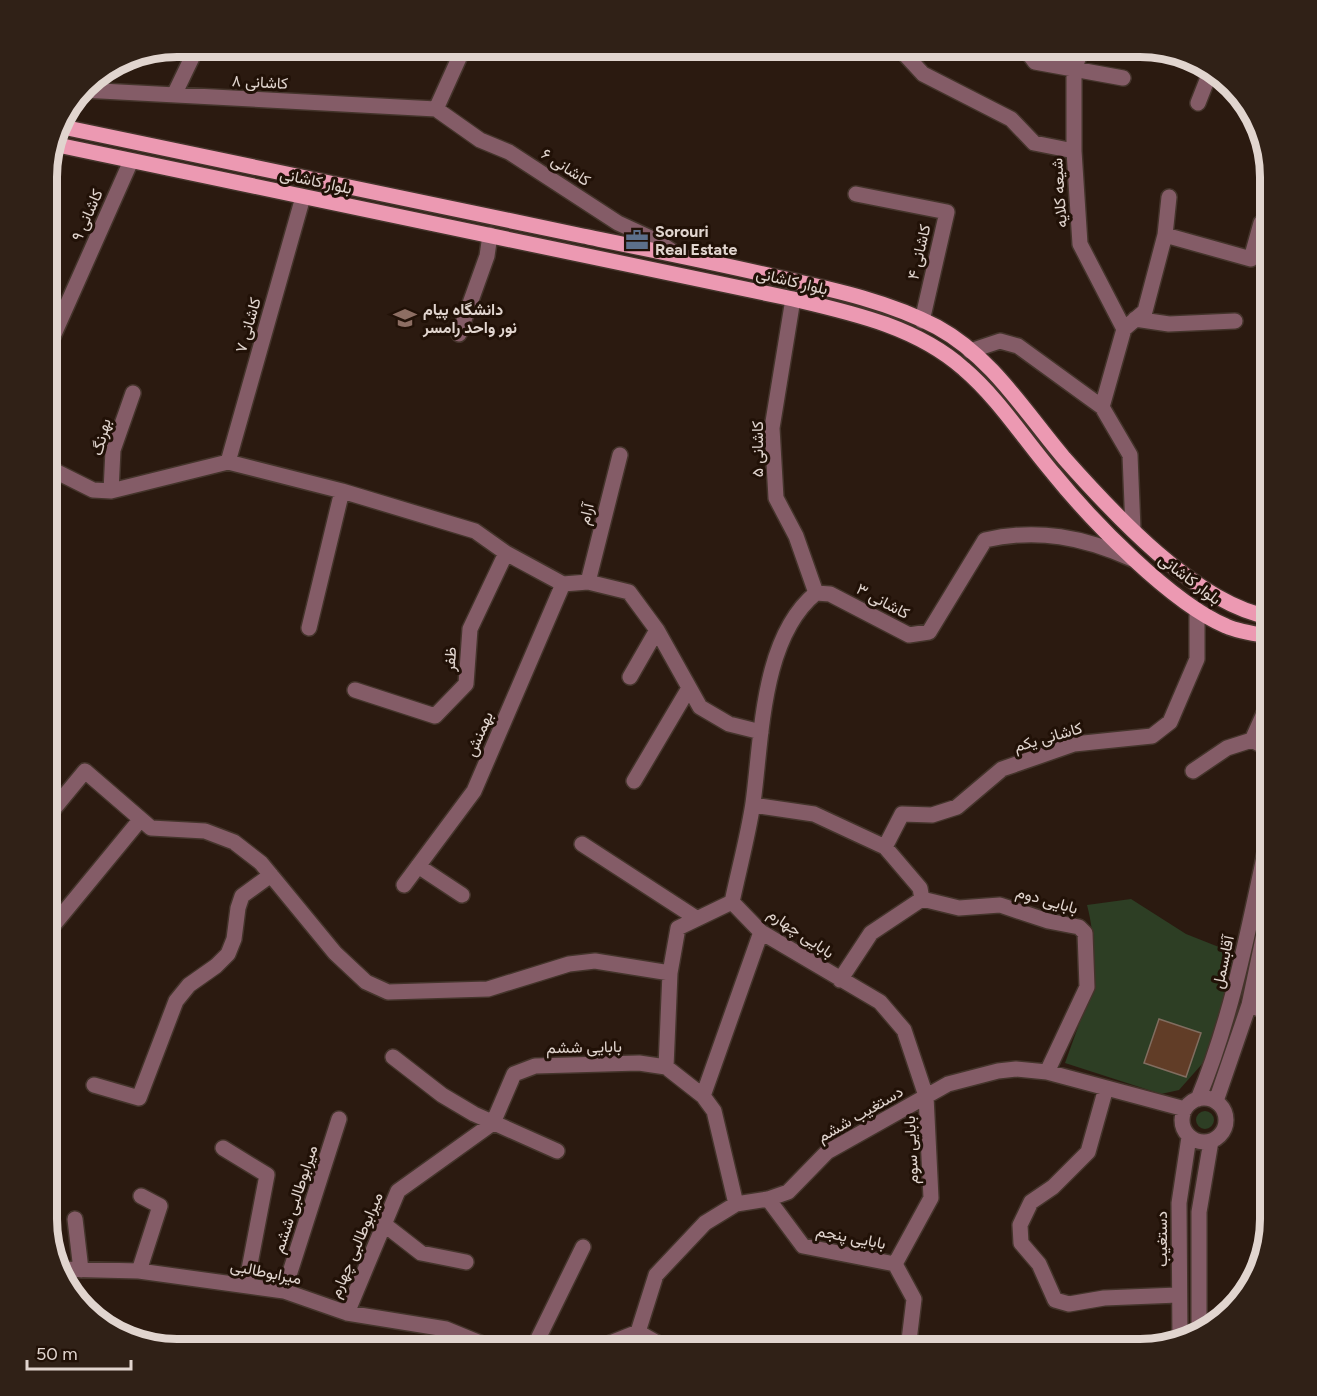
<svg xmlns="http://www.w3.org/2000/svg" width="1317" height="1396" font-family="Figtree,Vazirmatn,sans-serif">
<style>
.green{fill:#2d3e24}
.building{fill:#613d27;stroke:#816d60;stroke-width:1.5}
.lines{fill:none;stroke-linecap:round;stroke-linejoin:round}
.minor-casing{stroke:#44342b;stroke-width:18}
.major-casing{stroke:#44342b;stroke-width:18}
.minor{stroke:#845c67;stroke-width:15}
.major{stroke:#ec99b2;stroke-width:15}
.labels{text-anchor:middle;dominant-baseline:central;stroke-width:6;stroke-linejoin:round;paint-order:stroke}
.street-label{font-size:16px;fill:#e1d5cf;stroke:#211107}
.poi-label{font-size:16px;font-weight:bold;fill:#e1d5cf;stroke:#211107;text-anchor:start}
.rim{fill:none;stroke:#e1d5cf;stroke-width:8}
</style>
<rect width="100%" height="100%" fill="#2b1a10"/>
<!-- green -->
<path class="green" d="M1131 899 1186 934 1234 953 1226 1014 1202 1064 1179 1090 1161 1094 1065 1063C1086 1005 1103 967 1087 905Z
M1196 1120a9 9 0 1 1 18 0a9 9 0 1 1-18 0Z"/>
<!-- building -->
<path class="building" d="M1159 1019 1201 1033 1186 1077 1144 1063Z"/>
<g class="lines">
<!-- minor casing -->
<g class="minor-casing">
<path id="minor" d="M898 47 923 74 1011 119 1034 143 1074 151
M1024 47 1035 62 1123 78
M1082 47 1074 71V151L1080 244 1124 329
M82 90 436 109
M174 95 197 47
M1198 103 1211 70
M436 109 480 140 509 152 618 223 655 240 678 255
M436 109 464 47
M856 194 947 212 922 321
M1165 235 1169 197
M793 299 772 428 776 498 796 536 816 593
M1135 319 1169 324 1235 321
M1124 329 1145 311 1165 235 1251 259 1261 223 1270 225
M459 334 487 256 490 235
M47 350 131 161
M970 351 1000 341 1018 346 1102 407 1130 455 1133 529
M1102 407 1124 329
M228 462 303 197
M47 467 93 490 111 491 228 462 342 491 475 531 506 553 563 584 588 582 629 592 657 630 700 707 729 724 761 732
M111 491 113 450 133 393
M588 582 620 455
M309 628 342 491
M630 677 657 630
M355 690 435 716 466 684 470 629 506 553
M1252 740 1270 700
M1193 771 1227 748 1252 740 1270 750
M634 781 689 688
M753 805 814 814 885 847 920 888 922 899
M47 817 85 771 151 828 205 831 234 842 261 863 335 953 366 982 388 992 488 989 569 964 595 961 670 973
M582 844 696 918
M885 847 902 814 932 815 957 807 1002 769 1074 744 1152 736 1170 722 1197 659V610
M418 866 462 895
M404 885 474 791 563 584
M922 899 959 908 1000 905 1048 921 1079 927 1085 933 1087 987 1047 1072
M47 933 140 820
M840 980 871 933 922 899
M1249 1005 1270 1013
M393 1057 442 1095 474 1114 557 1151
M666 1067 670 973 678 928 732 902
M94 1085 139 1098 176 1001 189 985 216 966 228 954 234 939 238 908 242 896 271 875
M1106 1088 1088 1152 1053 1187 1031 1202 1020 1225 1021 1243 1039 1264 1055 1300 1069 1304 1104 1298 1178 1295
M703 1096 761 932
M1182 1120a22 22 0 1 1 44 0a22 22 0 1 1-44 0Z
M1198 1099C1234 1012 1250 921 1270 829
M1216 1101 1249 1005 1270 905
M223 1148 267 1175 246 1285
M768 1199 803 1246 895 1264 914 1299 908 1349
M75 1219 81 1270
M385 1225 421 1253 466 1262
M895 1264 931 1198 926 1096 904 1030 880 1002 761 932 732 902C739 869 748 836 753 803 762 738 761 638 816 593L830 594 909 635 929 632 985 540C1037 528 1084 537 1132 559
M58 1269 139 1271 284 1291 347 1313 446 1329 495 1349
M139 1271 160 1206 141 1196
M284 1291 339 1119
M347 1313 398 1191 493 1123 514 1074 535 1066 639 1063 666 1067 703 1096 714 1111 736 1204
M638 1332 668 1349
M1199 1334V1212L1211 1141
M1180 1342 1179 1203 1189 1137
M533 1349 583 1247
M595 1349 638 1332 656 1275 705 1223 736 1204 768 1199 788 1192 827 1152 948 1084 998 1071 1016 1069 1047 1072 1185 1109"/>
</g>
<!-- major casing -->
<g class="major-casing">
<path id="major" d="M58 126C233 161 408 201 583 236 647 249 712 262 776 277 830 289 888 301 937 327 992 357 1025 412 1064 458 1112 512 1197 605 1270 617
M53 144 793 299C853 313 917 327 964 369 998 398 1024 439 1053 473 1091 520 1171 603 1226 626 1239 632 1256 634 1270 636"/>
</g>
<!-- minor -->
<use href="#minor" class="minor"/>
<!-- major -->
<use href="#major" class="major"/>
</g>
<!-- icons -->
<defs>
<g id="office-bare" transform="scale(1.8)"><path d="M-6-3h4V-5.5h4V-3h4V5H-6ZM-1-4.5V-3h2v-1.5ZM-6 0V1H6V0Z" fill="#5c6f8a" stroke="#211107" stroke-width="2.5" paint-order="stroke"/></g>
<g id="university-bare" transform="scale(1.8)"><path d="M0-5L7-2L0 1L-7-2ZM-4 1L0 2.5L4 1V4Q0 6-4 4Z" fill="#8d6e63" stroke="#211107" stroke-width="2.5" paint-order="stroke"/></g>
</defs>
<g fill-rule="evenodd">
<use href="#office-bare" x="637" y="240"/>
<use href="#university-bare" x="405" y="318"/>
</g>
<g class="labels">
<!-- street labels -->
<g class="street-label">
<text transform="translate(260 82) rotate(3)">کاشانی ۸</text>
<text transform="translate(566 167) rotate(33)">کاشانی ۶</text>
<text transform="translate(316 181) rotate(12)">بلوار کاشانی</text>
<text transform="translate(1059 193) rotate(-94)">شیعه کلایه</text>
<text transform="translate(87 215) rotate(-66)">کاشانی ۹</text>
<text transform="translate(919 252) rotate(-77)">کاشانی ۴</text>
<text transform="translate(792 281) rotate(13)">بلوار کاشانی</text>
<text transform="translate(248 325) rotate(-74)">کاشانی ۷</text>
<text transform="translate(101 437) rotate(-76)">بهرنگ</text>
<text transform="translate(757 449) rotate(-90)">کاشانی ۵</text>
<text transform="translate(586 514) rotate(-76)">آرام</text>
<text transform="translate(1190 579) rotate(37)">بلوار کاشانی</text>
<text transform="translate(883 601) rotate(28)">کاشانی ۳</text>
<text transform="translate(450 659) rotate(-86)">ظفر</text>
<text transform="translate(479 734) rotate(-67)">بهمنش</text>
<text transform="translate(1048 737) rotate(-16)">کاشانی یکم</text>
<text transform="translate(1047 900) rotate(16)">بابایی دوم</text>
<text transform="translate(801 933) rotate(34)">بابایی چهارم</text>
<text transform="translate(1223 962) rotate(-78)">آقابسمل</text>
<text transform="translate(584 1047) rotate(-1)">بابایی ششم</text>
<text transform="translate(860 1114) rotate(-30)">دستغیب ششم</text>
<text transform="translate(911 1150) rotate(-93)">بابایی سوم</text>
<text transform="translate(295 1199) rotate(-72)">میرابوطالبی ششم</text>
<text transform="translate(851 1237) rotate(11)">بابایی پنجم</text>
<text transform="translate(1161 1239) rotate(-90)">دستغیب</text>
<text transform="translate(356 1245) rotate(-67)">میرابوطالبی چهارم</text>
<text transform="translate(266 1272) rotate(11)">میرابوطالبی</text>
</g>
<!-- poi labels -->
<g class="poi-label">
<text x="655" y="231">Sorouri<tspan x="655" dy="18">Real Estate</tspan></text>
<text x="423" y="309">دانشگاه پیام<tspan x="423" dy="18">نور واحد رامسر</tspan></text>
</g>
</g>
<!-- crop -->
<path d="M0 0H1317V1396H0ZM177 57H1140A120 120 0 0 1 1260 177V1219A120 120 0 0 1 1140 1339H177A120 120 0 0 1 57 1219V177A120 120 0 0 1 177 57Z" fill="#302117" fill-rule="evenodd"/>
<path class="rim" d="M177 57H1140A120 120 0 0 1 1260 177V1219A120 120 0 0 1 1140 1339H177A120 120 0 0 1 57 1219V177A120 120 0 0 1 177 57Z"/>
<!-- scale -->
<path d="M27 1360v9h104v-9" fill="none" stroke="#e1d5cf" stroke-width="3"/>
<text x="36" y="1360" font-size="18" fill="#e1d5cf" stroke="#211107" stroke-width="4.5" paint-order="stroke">50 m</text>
</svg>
